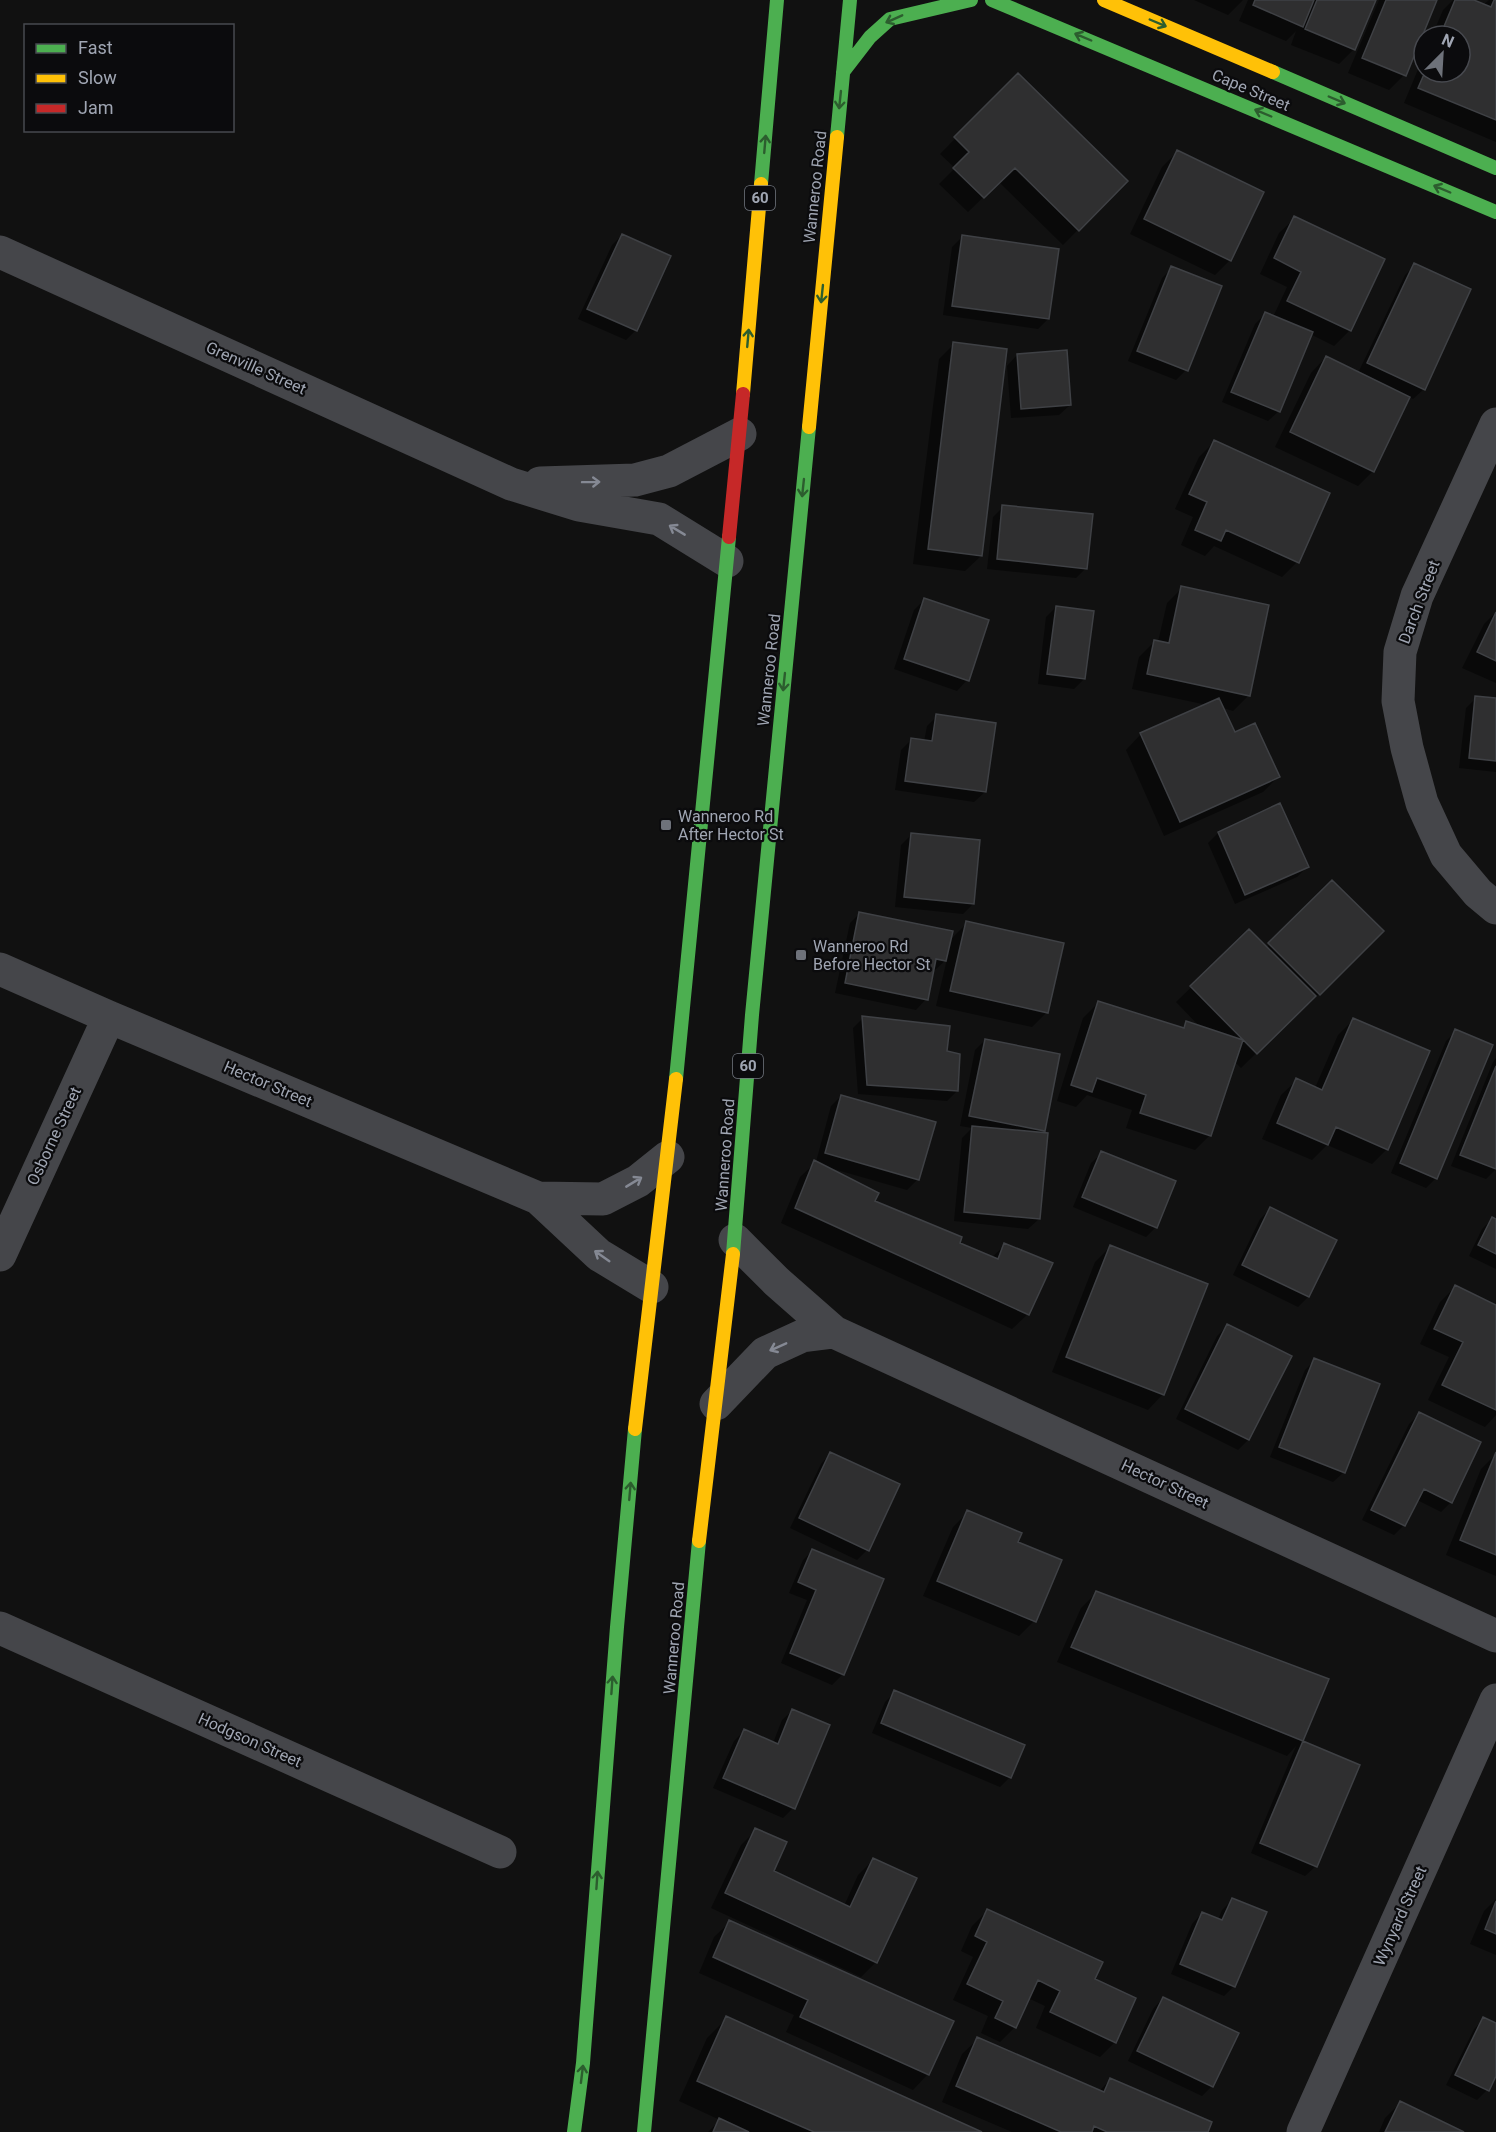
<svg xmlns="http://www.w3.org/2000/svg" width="1496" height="2132" font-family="Roboto,sans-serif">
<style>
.shadow{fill:#0007}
.building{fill:#2f2f30;stroke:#3f4145;stroke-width:1.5}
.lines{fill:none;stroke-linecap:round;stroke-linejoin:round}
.street{stroke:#45464a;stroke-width:33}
.fast{stroke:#4caf50;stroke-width:14}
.slow{stroke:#ffc107;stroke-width:14}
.jam{stroke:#c62828;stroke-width:14}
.oneway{stroke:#2c5d2e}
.oneway2{stroke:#858994}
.poi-dot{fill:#6e727a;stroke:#0b0b0d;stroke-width:2}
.labels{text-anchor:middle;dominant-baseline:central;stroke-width:4.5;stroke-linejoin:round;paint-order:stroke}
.shield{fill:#0b0b0d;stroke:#737881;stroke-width:1.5}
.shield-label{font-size:15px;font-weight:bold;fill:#a0a6b3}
.street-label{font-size:16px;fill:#a0a6b3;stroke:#0b0b0d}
.poi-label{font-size:16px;fill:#a0a6b3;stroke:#0b0b0d;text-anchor:start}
</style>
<rect width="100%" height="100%" fill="#111"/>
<!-- shadow -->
<path class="shadow" d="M1194 0H1243L1228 15Z
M1248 0H1375L1354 49 1339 64 1291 45 1296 31 1286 41 1239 21Z
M1379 0H1436L1404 75 1389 90 1348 73Z
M1453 0H1470L1483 5 1489 0H1496V142L1404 103 1424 55V72H1460V36H1432L1443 10Z
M1018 75 1126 181 1063 245 999 182 968 212 939 184 955 168 940 154Z
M1177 152 1230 260 1215 275 1130 234 1162 167Z
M1295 218 1383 260 1349 331 1334 346 1310 334 1279 411 1268 421 1222 402 1255 324 1265 314 1273 317 1287 287 1260 274 1279 233Z
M622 235 636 330 626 340 578 319 612 245Z
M962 237 1048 319 1038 329 943 315 952 247Z
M1415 265 1424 389 1413 399 1409 397 1373 471 1358 486 1275 447 1311 373 1326 357 1358 373 1405 275Z
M1172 268 1186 370 1176 380 1128 361 1162 278Z
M954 344 981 556 965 571 913 564 939 359Z
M1017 355 1070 405 1059 415 1011 418 1007 366Z
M1214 442 1297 562 1282 577 1214 546 1205 556 1181 545 1193 517 1175 509 1199 457Z
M1003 507 1086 568 1076 578 987 569 993 517Z
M1182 588 1248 696 1233 711 1223 708 1234 734 1278 777 1263 792 1164 836 1126 750 1141 734 1207 705 1132 689 1139 657 1154 642H1158L1167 603Z
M924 600 967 680 957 691 894 669 914 610Z
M1056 607 1084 679 1074 689 1038 684 1046 617Z
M1496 612V683L1462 668 1484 624Z
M1476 698 1496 700V772L1459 768 1466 708Z
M937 716 985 792 974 802 895 790 901 750 911 740 924 742 927 726Z
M1218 833 1307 867 1297 877 1235 904 1208 843Z
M911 835 973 904 963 914 895 907 901 845Z
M1332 882 1382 931 1309 1004 1308 1002 1241 1068 1234 1061 1210 1135 1195 1150 1126 1128 1132 1110 1087 1095 1076 1107 1057 1101 1083 1018 1099 1002 1181 1029 1187 1023 1201 1028 1176 1002 1249 931 1266 948Z
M860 913 950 940 967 923 1047 1012 1032 1027 936 1006 947 959 935 970H933L926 999 916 1010 835 993 850 923Z
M863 1018 945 1052 957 1091 947 1101 858 1094 853 1028Z
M1353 1020 1387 1149 1372 1164 1327 1145 1312 1160 1262 1139 1281 1095 1297 1080 1315 1088 1338 1035Z
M1456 1031 1436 1178 1426 1188 1391 1173 1446 1041Z
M985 1040 1058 1055 1043 1131 1040 1134 1039 1219 1028 1229 954 1221 962 1138 972 1128 960 1126 975 1050Z
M1496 1058V1169L1486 1179 1451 1166 1493 1062Z
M841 1096 917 1180 907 1190 830 1168 829 1169 873 1201 958 1244 991 1258 1005 1245 1028 1314 1012 1329 781 1223 800 1177 816 1162 831 1106Z
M1102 1153 1156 1227 1146 1237 1073 1207 1091 1163Z
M1270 1209 1308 1297 1298 1307 1233 1275 1260 1219Z
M1492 1219 1496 1221V1269L1469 1256 1482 1229Z
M1110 1247 1163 1394 1148 1410 1052 1372 1095 1262Z
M1455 1287 1496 1306V1415L1485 1427 1428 1400 1449 1357 1420 1344 1440 1302Z
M1227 1326 1248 1440 1238 1450 1176 1419 1217 1336Z
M1315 1360 1344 1472 1333 1482 1270 1457 1305 1370Z
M1419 1414 1451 1502 1441 1512 1417 1500 1404 1525 1394 1535 1362 1520 1409 1424Z
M831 1453 867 1550 857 1560 790 1528 821 1464Z
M1496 1454V1576L1446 1555 1481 1469Z
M968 1512 1016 1542 1034 1621 1019 1636 923 1596 953 1527Z
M813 1550 882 1580 842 1675 832 1685 781 1663 807 1600 789 1593 803 1560Z
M1096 1593 1327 1680 1301 1742 1358 1766 1316 1866 1305 1876 1251 1853 1296 1746 1287 1756 1057 1662 1081 1608Z
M895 1692 1010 1777 1000 1787 872 1733 885 1702Z
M793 1710V1808L783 1818 713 1788 734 1741 744 1731 773 1743 782 1720Z
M756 1830 772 1872 844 1906 858 1875 873 1860 876 1962 861 1977 711 1908 741 1845Z
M1496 1899V1955L1470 1944 1484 1911Z
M1232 1900 1234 1986 1224 1996 1171 1974 1192 1924 1202 1913 1218 1920 1222 1910Z
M987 1911 1093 1980 1115 2042 1100 2057 1036 2028 1045 2006 1028 1998 1015 2027 1000 2042 981 2033 988 2016 953 2000 973 1957 961 1951 972 1926Z
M730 1922 928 2074 913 2090 786 2032 794 2015 699 1973 714 1937Z
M1163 1998 1212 2086 1202 2096 1128 2061 1153 2009Z
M727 2018 978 2132H708L720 2120 679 2101 707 2038Z
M1484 2019 1496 2025V2073L1487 2090 1477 2100 1446 2085 1474 2029Z
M978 2039 1099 2091 1110 2080 1206 2132H1012L942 2102 962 2054Z
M1400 2103 1461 2132H1379L1385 2118Z"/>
<!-- building -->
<path class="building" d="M1255 0H1314L1303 27 1253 5Z
M1317 0H1376L1355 50 1305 29Z
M1386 0H1437L1406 76 1362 58Z
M1455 0H1474L1491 7 1494 0H1496V120L1418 88 1425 72H1460V36H1440Z
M1018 73 1128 181 1079 231 1015 168 984 198 953 168 969 152 954 137Z
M1177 150 1264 192 1231 261 1144 219Z
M1294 216 1385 259 1351 331 1287 301 1301 272 1274 258Z
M622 234 671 256 637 331 587 309Z
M962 235 1059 249 1049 319 952 306Z
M1414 263 1471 289 1425 390 1367 363Z
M1171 266 1222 286 1188 371 1137 351Z
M1265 312 1313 332 1280 412 1231 392Z
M953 342 1007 349 982 556 928 549Z
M1067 350 1071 405 1021 409 1017 354Z
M1326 356 1410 397 1374 472 1290 432Z
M1214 440 1330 493 1299 563 1226 530 1221 541 1195 530 1207 502 1189 494Z
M1002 505 1093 514 1087 569 997 559Z
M1181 586 1269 605 1250 696 1147 674 1154 640 1169 643Z
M924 598 989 620 969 681 904 659Z
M1056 606 1094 611 1085 679 1047 674Z
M1496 612V661L1477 652Z
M1475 696 1496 698V761L1469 758Z
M1219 698 1235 732 1255 723 1280 777 1180 822 1140 733Z
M936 714 996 723 986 792 905 781 911 738 932 741Z
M1280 803 1309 867 1245 895 1218 832Z
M911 833 980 840 974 904 904 897Z
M1332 880 1384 931 1320 995 1268 943Z
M859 912 953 931 946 961 936 959 928 1000 845 983Z
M966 921 1064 943 1048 1013 950 991Z
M1249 929 1316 996 1257 1054 1190 986Z
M1098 1001 1184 1028 1186 1021 1243 1040 1211 1136 1140 1113 1146 1095 1097 1078 1092 1092 1071 1085Z
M862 1016 950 1026 947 1051 960 1054 958 1091 867 1085Z
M1353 1018 1430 1051 1388 1150 1336 1127 1328 1145 1277 1123 1296 1078 1322 1090Z
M1455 1029 1493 1045 1437 1179 1400 1163Z
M985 1039 1060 1054 1045 1131 969 1116Z
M1496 1066V1169L1460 1155Z
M841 1095 936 1122 919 1180 825 1153Z
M972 1126 1048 1133 1040 1219 964 1212Z
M1101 1151 1176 1181 1157 1228 1082 1197Z
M814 1160 879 1193 875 1201 962 1237 960 1243 998 1259 1004 1243 1053 1263 1029 1315 795 1208Z
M1270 1207 1337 1240 1309 1297 1242 1265Z
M1492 1217 1496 1219V1254L1478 1245Z
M1110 1245 1208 1284 1164 1395 1066 1357Z
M1455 1285 1496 1305V1410L1442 1385 1463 1342 1434 1329Z
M1227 1324 1292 1356 1249 1440 1185 1409Z
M1314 1358 1380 1384 1345 1473 1279 1447Z
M1419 1412 1481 1442 1452 1503 1424 1489 1405 1526 1371 1510Z
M830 1452 900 1484 869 1551 799 1518Z
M1496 1452V1555L1460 1540Z
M967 1510 1022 1533 1018 1542 1062 1560 1036 1622 937 1581Z
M812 1549 884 1579 844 1675 790 1653 816 1590 798 1582Z
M1096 1591 1329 1679 1303 1741 1071 1647Z
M894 1690 1025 1745 1011 1778 881 1723Z
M792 1709 830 1725 795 1809 723 1778 744 1729 778 1744Z
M1303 1741 1360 1765 1317 1867 1260 1843Z
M755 1828 787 1842 774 1871 850 1907 873 1858 917 1878 877 1963 725 1893Z
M1232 1898 1267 1912 1235 1987 1180 1964 1202 1912 1222 1920Z
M1496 1901V1934L1485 1929Z
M987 1909 1103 1962 1095 1979 1136 1998 1116 2043 1050 2012 1060 1991 1038 1980 1016 2028 995 2018 1003 2001 967 1984 987 1942 975 1936Z
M729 1920 954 2021 929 2075 800 2017 808 2000 713 1957Z
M1163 1997 1239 2033 1213 2087 1137 2051Z
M726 2016 982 2132H814L697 2081Z
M1483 2017 1496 2023V2076L1489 2091 1455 2075Z
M977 2037 1104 2092 1110 2078 1212 2122 1208 2132H1107L1094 2126 1092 2132H1061L956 2086Z
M1400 2101 1464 2132H1385Z
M719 2118 749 2132H713Z"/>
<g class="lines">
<!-- street -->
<path class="street" d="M0 252 511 484 579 505 659 519 727 561
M1496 424 1417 596 1400 652 1398 701 1407 748 1422 803 1446 855 1478 893 1496 908
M540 483 635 480 669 471 740 434
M0 969 109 1017 538 1198 599 1255 652 1287
M538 1198 603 1199 638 1181 668 1157
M735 1240 776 1281 834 1332 1496 1636
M0 1255 109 1017
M716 1404 765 1353 802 1336 834 1332
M0 1628 500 1852
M1303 2132 1496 1700"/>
<!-- fast -->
<path class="fast" d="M992 0 1496 212
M843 72 870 37 890 19 971 0
M1273 72 1496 168
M837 137 850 0
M761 184 777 0
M676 1079 729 537
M733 1254 752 1015 809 427
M574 2132 583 2063 617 1627 635 1429
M644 2132 699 1541"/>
<!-- slow -->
<path class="slow" d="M1104 0 1273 72
M743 394 761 184
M809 427 837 137
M635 1429 676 1079
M699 1541 733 1254"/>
<!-- jam -->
<path class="jam" d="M729 537 743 394"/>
</g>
<!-- one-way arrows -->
<defs><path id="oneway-shaft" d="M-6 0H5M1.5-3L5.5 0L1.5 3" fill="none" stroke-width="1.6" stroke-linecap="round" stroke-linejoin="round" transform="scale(1.5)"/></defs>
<g class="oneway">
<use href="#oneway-shaft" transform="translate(894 19) rotate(156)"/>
<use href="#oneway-shaft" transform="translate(1158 23) rotate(23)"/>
<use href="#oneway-shaft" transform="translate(1083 37) rotate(-157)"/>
<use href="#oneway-shaft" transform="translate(840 100) rotate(96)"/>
<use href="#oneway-shaft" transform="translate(1337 100) rotate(23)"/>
<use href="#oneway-shaft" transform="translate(1263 113) rotate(-157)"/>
<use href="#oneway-shaft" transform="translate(765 144) rotate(-85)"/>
<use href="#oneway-shaft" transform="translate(1442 189) rotate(-157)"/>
<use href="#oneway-shaft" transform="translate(822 294) rotate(96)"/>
<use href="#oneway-shaft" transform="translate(748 338) rotate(-85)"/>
<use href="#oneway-shaft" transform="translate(803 488) rotate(96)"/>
<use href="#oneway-shaft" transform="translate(784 682) rotate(96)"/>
<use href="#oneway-shaft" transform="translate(630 1491) rotate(-85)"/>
<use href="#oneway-shaft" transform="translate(612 1685) rotate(-86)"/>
<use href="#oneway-shaft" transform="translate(597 1880) rotate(-86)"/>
<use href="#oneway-shaft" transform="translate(582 2074) rotate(-83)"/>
</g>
<g class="oneway2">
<use href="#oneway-shaft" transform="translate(591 482) rotate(-1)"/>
<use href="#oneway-shaft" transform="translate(677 530) rotate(-149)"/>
<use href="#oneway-shaft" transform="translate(634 1182) rotate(-31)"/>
<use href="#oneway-shaft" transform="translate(602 1256) rotate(-145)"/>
<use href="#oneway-shaft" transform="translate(778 1347) rotate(156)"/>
</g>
<!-- markers -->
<g class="poi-dot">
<rect x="660" y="819" width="12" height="12" rx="3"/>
<rect x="795" y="949" width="12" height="12" rx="3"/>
</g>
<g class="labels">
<!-- shield labels -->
<g class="shield">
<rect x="745" y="186" width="30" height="24" rx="4.5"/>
<rect x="733" y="1054" width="30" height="24" rx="4.5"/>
</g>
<g class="shield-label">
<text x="760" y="198">60</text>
<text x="748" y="1066">60</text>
</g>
<!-- street labels -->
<g class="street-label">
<text transform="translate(1251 90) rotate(23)">Cape Street</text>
<text transform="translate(815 187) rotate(-84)">Wanneroo Road</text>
<text transform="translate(256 368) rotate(24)">Grenville Street</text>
<text transform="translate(1419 602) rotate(-69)">Darch Street</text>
<text transform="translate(769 670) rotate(-84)">Wanneroo Road</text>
<text transform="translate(268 1084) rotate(23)">Hector Street</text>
<text transform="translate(54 1136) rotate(-65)">Osborne Street</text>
<text transform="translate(725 1155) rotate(-86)">Wanneroo Road</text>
<text transform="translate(1165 1484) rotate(25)">Hector Street</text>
<text transform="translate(674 1638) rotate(-85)">Wanneroo Road</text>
<text transform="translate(250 1740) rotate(24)">Hodgson Street</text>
<text transform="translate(1400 1916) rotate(-66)">Wynyard Street</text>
</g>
<!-- poi labels -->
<g class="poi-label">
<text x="678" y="816">Wanneroo Rd<tspan x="678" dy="18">After Hector St</tspan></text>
<text x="813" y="946">Wanneroo Rd<tspan x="813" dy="18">Before Hector St</tspan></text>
</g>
</g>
<!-- legend -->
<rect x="24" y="24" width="210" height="108" fill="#0b0b0d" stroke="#47494f" stroke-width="1.5"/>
<rect x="36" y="44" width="30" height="9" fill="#4caf50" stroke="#47494f" stroke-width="1.5"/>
<text x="78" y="54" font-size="18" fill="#a0a6b3">Fast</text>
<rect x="36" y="74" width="30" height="9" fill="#ffc107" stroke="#47494f" stroke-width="1.5"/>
<text x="78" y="84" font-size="18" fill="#a0a6b3">Slow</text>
<rect x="36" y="104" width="30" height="9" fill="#c62828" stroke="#47494f" stroke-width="1.5"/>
<text x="78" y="114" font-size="18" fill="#a0a6b3">Jam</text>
<!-- north arrow -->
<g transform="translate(1442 54) rotate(24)"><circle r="28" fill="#0b0b0d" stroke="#47494f" stroke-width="1.5"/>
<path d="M0-4.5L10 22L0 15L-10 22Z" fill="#6e727a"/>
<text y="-9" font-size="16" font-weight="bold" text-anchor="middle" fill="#a0a6b3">N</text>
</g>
</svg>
